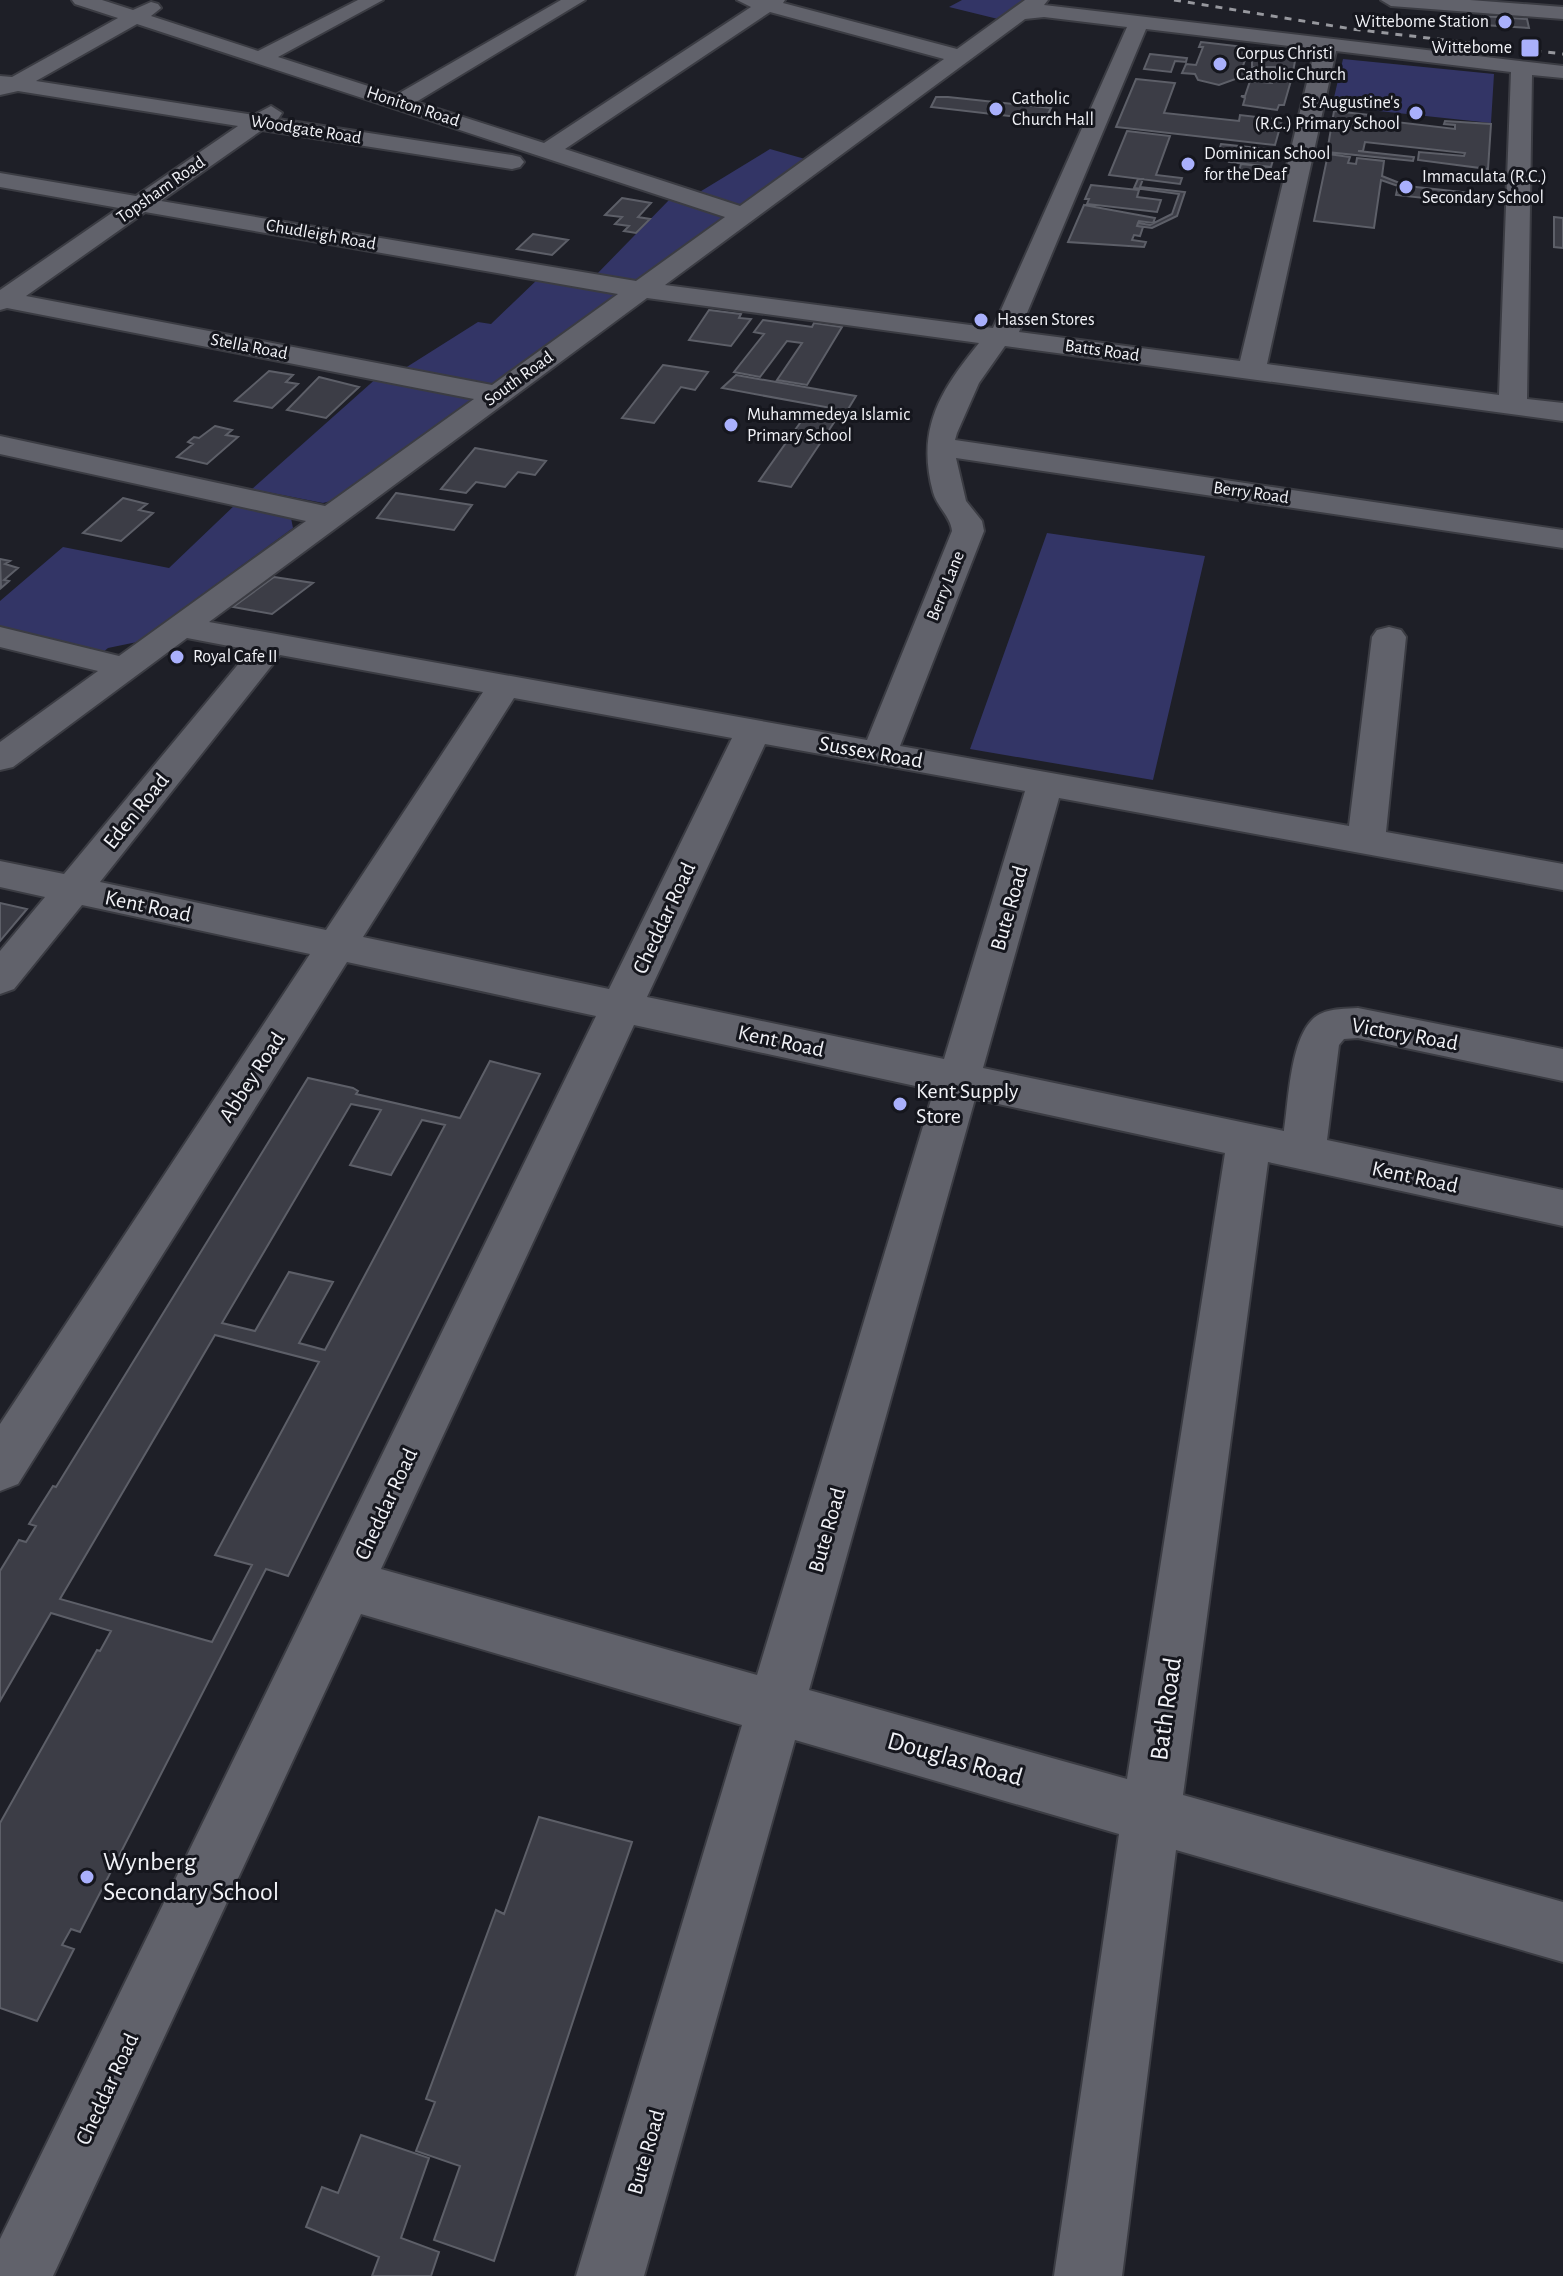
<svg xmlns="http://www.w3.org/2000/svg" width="1563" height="2276" font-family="'Alegreya Sans',sans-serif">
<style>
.green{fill:#333566}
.building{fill:#3c3d46;stroke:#5d5f68;stroke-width:2;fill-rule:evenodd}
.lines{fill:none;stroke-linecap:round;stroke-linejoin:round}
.minor-casing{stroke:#3b3c43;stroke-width:4}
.minor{fill:#61626b;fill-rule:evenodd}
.rail{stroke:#97989e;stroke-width:3;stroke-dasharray:7 7;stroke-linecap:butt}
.poi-dot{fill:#a9b0fc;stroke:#15161d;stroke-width:3}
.labels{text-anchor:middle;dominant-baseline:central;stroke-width:6;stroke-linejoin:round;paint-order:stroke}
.far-poi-label{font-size:18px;fill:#f1f2f7;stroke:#15161d;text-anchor:start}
.far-street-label{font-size:18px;fill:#f1f2f7;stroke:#15161d}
.street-label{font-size:22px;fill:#f1f2f7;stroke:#15161d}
.poi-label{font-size:22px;fill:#f1f2f7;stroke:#15161d;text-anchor:start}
.near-street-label{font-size:26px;fill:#f1f2f7;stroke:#15161d}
.near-poi-label{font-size:26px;fill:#f1f2f7;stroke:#15161d;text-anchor:start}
</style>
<rect width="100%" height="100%" fill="#1e1f27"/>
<!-- green -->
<path class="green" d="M962 0H1026L1002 20 949 7Z
M1343 59 1494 74 1491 123 1332 106Z
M770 149 805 159 739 206 698 193Z
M670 199 724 217 634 282 594 277Z
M539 278 618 294 493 385 402 370 478 322 491 324Z
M379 376 468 396 471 401 335 500 323 503 252 489Z
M237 503 296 516 291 518 293 528 137 642 108 648 102 653 0 628V601L63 547 169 568Z
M1047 533 1205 556 1153 780 970 749Z"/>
<!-- building -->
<path class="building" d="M1482 16 1527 19 1529 28 1483 25Z
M1201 42 1245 47 1244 51H1248L1242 69 1251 70 1248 79 1238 78 1219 85 1198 80 1195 74 1182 73 1186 64 1196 65 1203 47H1199Z
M1248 51 1296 56 1292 77 1278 76 1275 67H1252V60L1246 59Z
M1150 54 1168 56 1187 58 1186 62 1175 61 1171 72 1144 69Z
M1274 76 1292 77 1284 105H1279L1277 110 1243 105 1245 98 1241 96H1245L1250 81 1272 83Z
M1136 79 1175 83 1164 113 1239 121 1240 115 1282 120 1275 145 1116 127Z
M936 97H948L1051 108 1045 120 931 107Z
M1334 111 1371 115 1370 119 1455 129V125L1444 124 1445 121 1491 124 1488 169 1418 160 1419 152 1464 156 1465 153 1365 142 1363 151H1358L1414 157 1413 161 1327 152Z
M1127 131 1170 136 1156 175 1182 178 1180 184 1109 175Z
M1221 144 1276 150 1271 167 1229 162 1230 159 1217 157Z
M1328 154 1350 157 1348 163 1356 164 1357 158 1384 161 1382 176 1407 186 1488 195 1487 205 1396 195 1398 186 1381 180 1374 228 1314 221Z
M1241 164 1269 167 1267 174 1239 171Z
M1138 179H1143L1140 187 1185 192 1177 216 1152 228 1137 226 1138 223 1150 225 1172 214 1179 194 1134 188Z
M1091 185 1139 190 1137 197 1161 200 1157 212 1087 204 1089 199H1085Z
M622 198 651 203 638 217 650 219 636 233 624 231 629 226 615 224 622 217 605 215Z
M1084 205 1155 218 1153 223 1139 221 1137 226 1143 227 1140 236 1134 235 1132 240 1146 242 1144 247 1068 242Z
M1554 217 1563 218V248L1554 247Z
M533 234 568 240 552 255 517 249Z
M709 310 741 314 739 318 751 319 731 346 689 340Z
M763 320 812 327 814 323 842 327 807 385 777 380 802 343 787 341 760 377 734 372 764 334 754 332Z
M663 365 708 372 695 390 681 387 654 423 622 418Z
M269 371 293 375 286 382 298 384 272 408 235 401Z
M736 375 856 396 847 411 722 388Z
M319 377 359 387 326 418 287 410Z
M807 413 837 418 791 487 759 481Z
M215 426 232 430 226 435 238 437 207 464 177 457 193 444 188 442 194 437 199 438Z
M475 448 546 461 535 475 518 472 505 487 476 482 466 493 441 489Z
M396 493 472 505 454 530 377 518Z
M123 498 147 504 139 510 153 513 121 541 83 533Z
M0 559 10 561 5 564 18 568 4 580 9 581 1 588Z
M274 577 313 583 272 614 233 607Z
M0 903 27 909 0 941Z
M490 1061 540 1074 288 1576 266 1569 80 1932 71 1929 62 1945 74 1949 37 2021 0 2008V1823L97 1650 100 1651 111 1631 51 1613 0 1701V1571L19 1540 26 1542 36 1526 29 1524 53 1486 56 1487 308 1078 353 1088 358 1091 356 1094 460 1118ZM351 1104 381 1110 350 1165 391 1175 422 1120 445 1125 325 1350 299 1343 333 1282 289 1272 255 1331 222 1323ZM215 1335 319 1362 215 1555 252 1565 212 1642 60 1599Z
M539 1817 632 1842 494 2261 434 2240 460 2166 416 2151 435 2102 426 2099 496 1910 504 1914Z
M361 2135 429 2158 401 2238 439 2252 431 2276H372L379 2257 306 2227 322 2187 338 2193Z"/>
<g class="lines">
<!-- minor casing -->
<g class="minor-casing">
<path id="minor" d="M72 0H102L133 10 151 2 158 4 161 8 151 16 258 51 358 0H383L278 57 396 95 561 0H585L416 102 544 143 751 7 737 0H785L783 3 957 49 1025 0H1048L1044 5 1563 66V78L1532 75 1527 399 1563 403V421L1005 346 979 383 957 433 955 440 1563 530V548L956 458 966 501 982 521 984 531 900 746 1349 826 1372 637 1377 630 1389 627 1401 630 1406 637 1386 832 1563 864V890L1059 798 983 1068 1284 1131C1289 1100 1290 1029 1320 1014 1332 1008 1346 1009 1358 1008L1563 1049V1081L1358 1038 1344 1039 1339 1045 1327 1140 1563 1190V1226L1268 1162 1183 1795 1563 1902V1962L1176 1850 1122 2276H1054L1119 1834 795 1740 644 2276H576L742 1725 361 1614 53 2276H0V2239L596 1016 347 962 18 1484 0 1491V1424L310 954 82 905 14 989 0 994V951L45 897 0 887V861L64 874 250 650 187 638 13 767 0 770V742L98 671 0 647V627L119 656 306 521 0 454V436L325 506 474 399 7 308 0 310V290L119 208 0 187V173L136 196 238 126 18 91 0 95V76L12 77 118 18 75 4ZM770 12 944 59 740 206 565 149ZM1044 17 1127 27 993 328 665 285 1025 19ZM137 24 725 217 636 281 161 201 262 130 512 169 520 167 524 162 520 157 512 155 278 119 282 113 271 106 254 115 36 81ZM1146 29 1315 49 1240 361 1019 332ZM1336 51 1511 72 1499 395 1267 364ZM145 212 618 294 492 385 26 296ZM647 298 979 343C940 391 916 429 933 492 937 507 951 517 952 531L867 740 209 622ZM280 655 483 692 326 930 100 882ZM514 698 732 738 609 989 363 937ZM765 744 1025 791 944 1059 647 997ZM634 1025 934 1090 757 1675 381 1569ZM975 1099 1225 1153 1127 1779 809 1690Z
M1381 0H1470L1563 7V19L1391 6Z"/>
</g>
<!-- minor -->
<use href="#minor" class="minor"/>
<!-- rail -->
<path class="rail" d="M1174 0 1352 29 1563 54"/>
</g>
<!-- markers -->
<g class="poi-dot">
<circle cx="1505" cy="22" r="8"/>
<rect x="1520" y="38" width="20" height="20" rx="4"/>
<circle cx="1220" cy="64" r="8"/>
<circle cx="996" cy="109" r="8"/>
<circle cx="1416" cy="113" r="8"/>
<circle cx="1188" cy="164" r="8"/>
<circle cx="1406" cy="187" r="8"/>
<circle cx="981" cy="320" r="8"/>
<circle cx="731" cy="425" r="8"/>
<circle cx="177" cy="657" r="8"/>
<circle cx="900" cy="1104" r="8"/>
<circle cx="87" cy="1877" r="8"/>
</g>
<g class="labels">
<!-- far-poi labels -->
<g class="far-poi-label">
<text x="1489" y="22" text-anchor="end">Wittebome Station</text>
<text x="1512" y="48" text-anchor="end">Wittebome</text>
<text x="1236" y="54">Corpus Christi<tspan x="1236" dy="21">Catholic Church</tspan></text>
<text x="1012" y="99">Catholic<tspan x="1012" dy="21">Church Hall</tspan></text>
<text x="1400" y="103" text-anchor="end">St Augustine's<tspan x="1400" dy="21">(R.C.) Primary School</tspan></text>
<text x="1204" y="154">Dominican School<tspan x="1204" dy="21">for the Deaf</tspan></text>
<text x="1422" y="177">Immaculata (R.C.)<tspan x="1422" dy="21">Secondary School</tspan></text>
<text x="997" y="320">Hassen Stores</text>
<text x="747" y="415">Muhammedeya Islamic<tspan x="747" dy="21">Primary School</tspan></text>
<text x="193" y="657">Royal Cafe II</text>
</g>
<!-- far-street labels -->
<g class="far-street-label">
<text transform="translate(413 107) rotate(18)">Honiton Road</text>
<text transform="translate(306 130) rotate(9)">Woodgate Road</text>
<text transform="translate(161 190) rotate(-35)">Topsham Road</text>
<text transform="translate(321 235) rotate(10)">Chudleigh Road</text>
<text transform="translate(249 347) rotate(11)">Stella Road</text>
<text transform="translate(1102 351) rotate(8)">Batts Road</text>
<text transform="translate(519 379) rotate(-36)">South Road</text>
<text transform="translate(1251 493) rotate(8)">Berry Road</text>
<text transform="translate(946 586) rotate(-68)">Berry Lane</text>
</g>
<!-- street labels -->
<g class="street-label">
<text transform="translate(871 752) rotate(10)">Sussex Road</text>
<text transform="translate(136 811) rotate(-51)">Eden Road</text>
<text transform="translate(148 906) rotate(12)">Kent Road</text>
<text transform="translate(1009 908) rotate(-74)">Bute Road</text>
<text transform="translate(664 918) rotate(-65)">Cheddar Road</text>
<text transform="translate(1405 1034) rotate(10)">Victory Road</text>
<text transform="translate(781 1041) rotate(12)">Kent Road</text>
<text transform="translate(252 1077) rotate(-57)">Abbey Road</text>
<text transform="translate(1415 1177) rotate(12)">Kent Road</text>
<text transform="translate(386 1504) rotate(-65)">Cheddar Road</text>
<text transform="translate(827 1530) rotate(-74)">Bute Road</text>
<text transform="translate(107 2089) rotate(-65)">Cheddar Road</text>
<text transform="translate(646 2152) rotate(-74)">Bute Road</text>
</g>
<!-- poi labels -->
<g class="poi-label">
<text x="916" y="1091">Kent Supply<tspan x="916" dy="25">Store</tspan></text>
</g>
<!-- near-street labels -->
<g class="near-street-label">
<text transform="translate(1166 1709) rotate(-82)">Bath Road</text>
<text transform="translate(955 1759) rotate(16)">Douglas Road</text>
</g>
<!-- near-poi labels -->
<g class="near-poi-label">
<text x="103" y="1862">Wynberg<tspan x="103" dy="30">Secondary School</tspan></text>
</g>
</g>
</svg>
